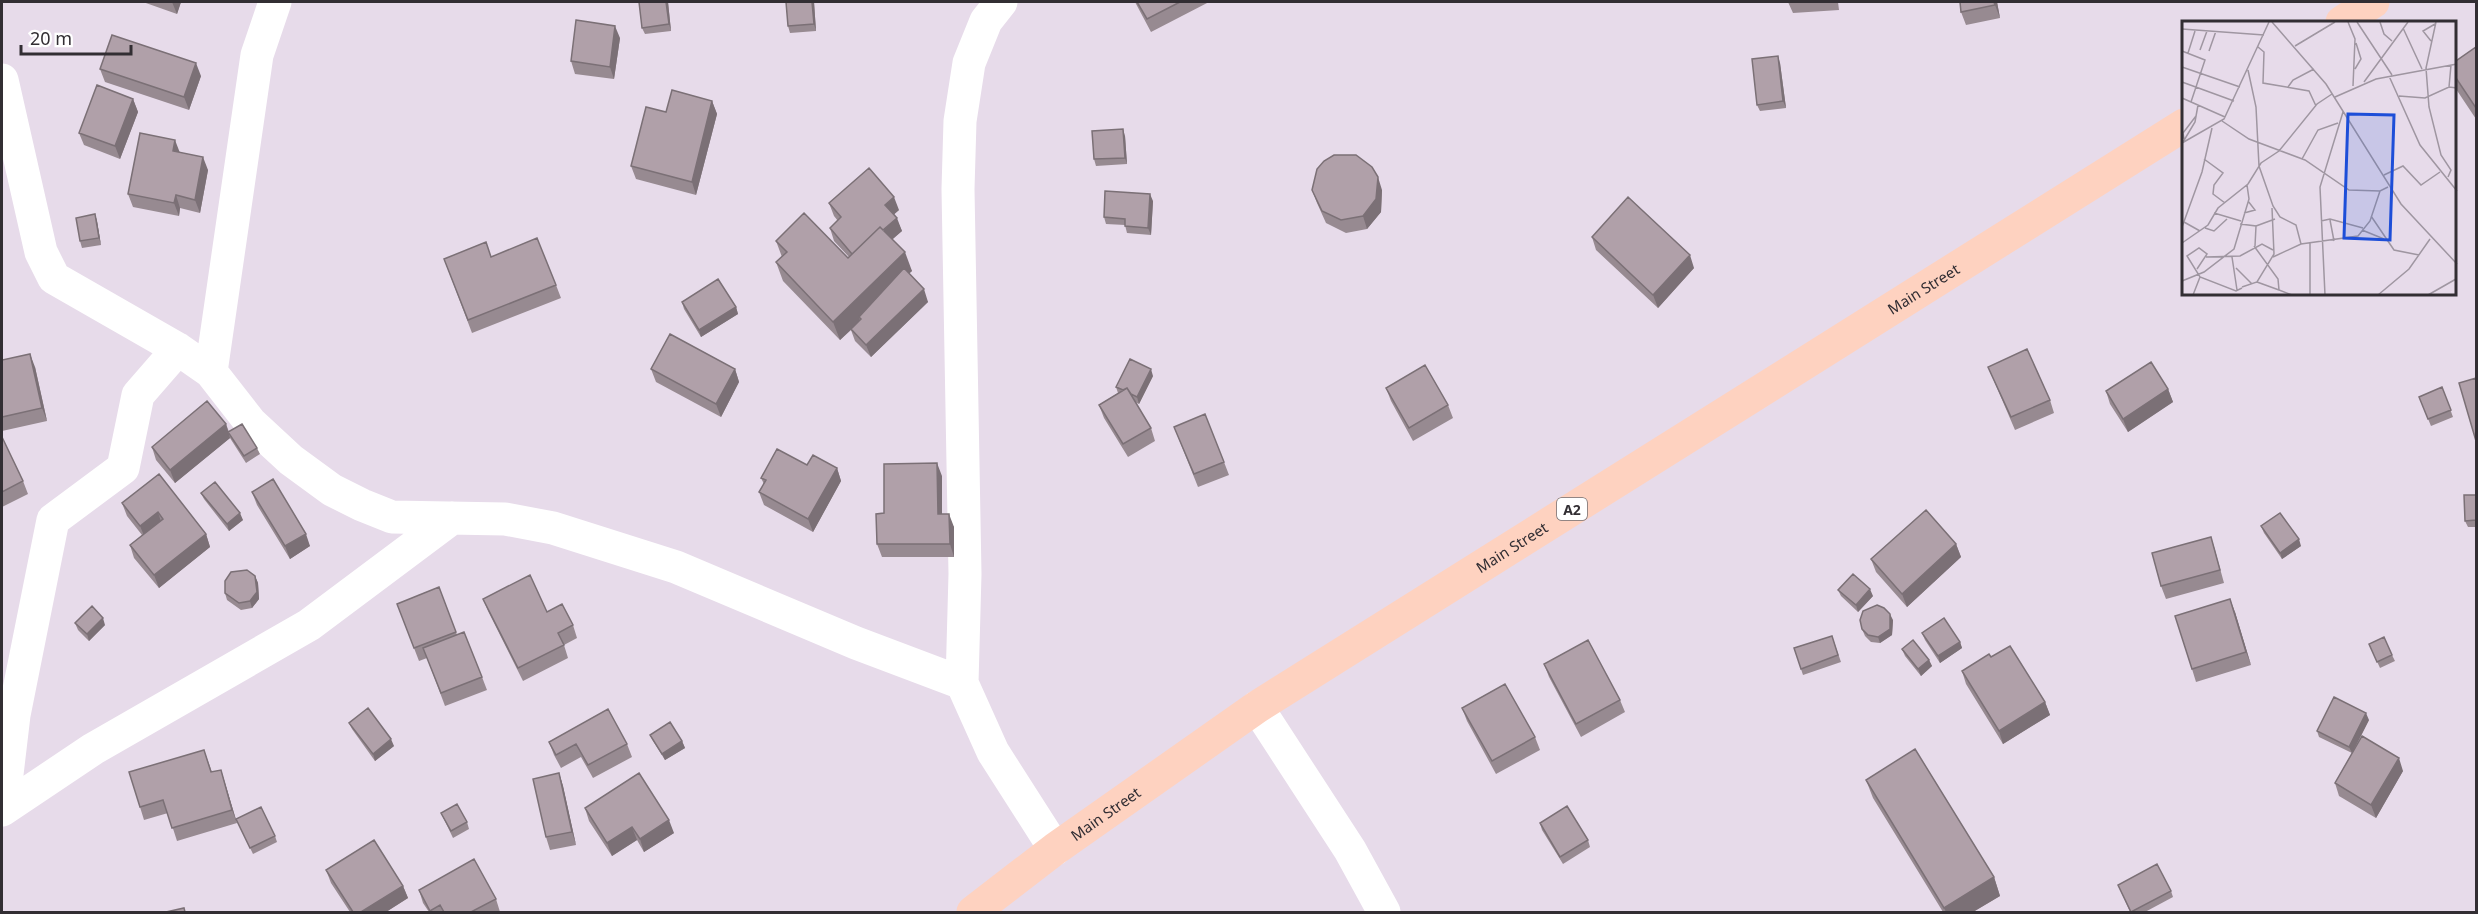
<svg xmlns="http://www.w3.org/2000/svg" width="2478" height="914" font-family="'Noto Sans',sans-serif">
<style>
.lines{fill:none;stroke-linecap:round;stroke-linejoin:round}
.minor{stroke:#fff;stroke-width:33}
.trunk{stroke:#fed2c0;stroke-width:33}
.wall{fill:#978a91}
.shaded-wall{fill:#7b7076}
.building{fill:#b0a0a9;stroke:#7b7076;stroke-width:1.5}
.labels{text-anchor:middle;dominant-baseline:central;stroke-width:6;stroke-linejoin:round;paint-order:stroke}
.shield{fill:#fff;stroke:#706d70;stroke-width:1.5}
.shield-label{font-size:14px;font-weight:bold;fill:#322e33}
.street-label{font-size:15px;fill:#322e33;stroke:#fff}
.inset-road{fill:none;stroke:#9f96a1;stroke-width:1.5}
.view{fill:#1d4ed8;fill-opacity:0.15;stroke:#1d4ed8;stroke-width:3}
.inset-edge{fill:none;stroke:#322e33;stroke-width:3}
</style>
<rect width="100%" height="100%" fill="#e7dbea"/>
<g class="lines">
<!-- minor -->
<path class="minor" d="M1001 2 986 21 969 63 960 121 958 189 965 574 962 683 993 752 1055 849
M2 80 41 252 54 278 178 349 211 372 250 422 291 460 332 490 362 505 392 517 505 519 553 528 676 567 856 643 962 683
M211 372 257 55 275 2
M1257 707 1350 850 1384 912
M3 808 14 715 53 520 123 468 138 395 178 349
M2 810 93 749 309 625 452 518"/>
<!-- trunk -->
<g class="trunk">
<path d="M2342 22 2373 2"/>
<path id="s1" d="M973 912 1055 849 1257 707 2184 125"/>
</g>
</g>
<!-- wall -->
<path class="wall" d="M143 2H181L177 14Z
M639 2H668L671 31 645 34 642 28Z
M786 2H814L816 31 790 33 788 26Z
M1135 2H1209L1151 32Z
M1788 2H1838L1839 10 1793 13Z
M1960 2H1997L2000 18 1966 25 1961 12Z
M620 38 614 79 575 74 571 61Z
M2476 47V119L2456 89V61Z
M1780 63 1786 108 1760 111 1757 105Z
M100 69 201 76 189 110 105 82Z
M133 99 138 112 120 159 84 145 79 133Z
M712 101 717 114 696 195 636 179 631 166 666 112Z
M1125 136 1127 164 1096 166 1094 159Z
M180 153 208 170 200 213 180 208 179 216 133 207 128 194Z
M1312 190H1382L1381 212 1367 229 1346 233 1326 223 1317 203Z
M1153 201 1151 235 1127 233 1125 225 1106 224 1104 217Z
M829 203 899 210 894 214 902 231 892 239 912 271 909 273 928 302 871 357 855 341 851 330 840 340 783 281 776 262 782 257 776 241 848 258 849 257 834 241 830 228 838 221 834 216Z
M95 214 97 221 101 245 82 248 80 241Z
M1592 237 1694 268 1658 308 1596 250Z
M491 257 556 285 561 298 472 333 444 259Z
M682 302 736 307 738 314 701 337 684 309Z
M2 360 35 367 47 421 2 431Z
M1988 367 2050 400 2054 413 2015 430Z
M651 369H735L739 382 721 417 656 382Z
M1153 376 1139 404 1135 402 1151 428 1155 441 1128 457 1104 418 1099 405 1118 393 1116 387Z
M2442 387 2453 417 2431 426 2419 397Z
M1386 388 1448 405 1453 418 1413 441 1391 401Z
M2168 389 2173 402 2128 432 2110 404 2106 391Z
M226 424 229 432 257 448 260 454 246 463 230 438 175 483 156 460 152 447Z
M1174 427 1224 462 1229 475 1198 487Z
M2 437 23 481 28 494 2 507Z
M807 465 837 468 841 481 813 532 764 505 759 492 764 484 761 478Z
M159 474 206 534 210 547 159 588 134 558 130 545 142 535 127 516 122 503Z
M942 476V514L954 527V557H882L877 544 884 513Z
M252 492 310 546 290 559 257 505Z
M201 493 243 520 229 531 204 499Z
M2476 495V527H2468L2465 521Z
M2261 526 2301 546 2282 559 2264 533Z
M2211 537 2215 550 2224 583 2166 599 2161 586Z
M1956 544 1961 557 1907 607 1876 572 1871 559Z
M255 576 258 583 259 599 252 608 241 610 227 600 225 593Z
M439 587 457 635 482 677 487 690 445 706 427 658 419 661 397 604Z
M1838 590 1873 596 1858 612 1841 596Z
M483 599 547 612 573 625 577 638 564 645 568 658 523 681 488 611Z
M2235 612 2251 665 2196 682 2192 669Z
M1893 620 1892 635 1880 643 1871 642 1865 636 1862 629Z
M75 623 105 625 89 641 78 630Z
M1922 633 1960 642 1962 648 1940 663 1925 640Z
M1832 636 1841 662 1803 675 1794 648Z
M2369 644 2392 655 2395 661 2380 668Z
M1902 649 1929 660 1932 666 1921 676 1905 656Z
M1991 657 2045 702 2050 715 2003 744 1966 684 1962 671Z
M1544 664 1620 700 1625 712 1581 737 1549 677Z
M1462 708 1535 737 1540 750 1496 774 1467 721Z
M2369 720 2354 750 2403 771 2376 818 2339 796 2335 783 2352 753 2319 737 2317 731Z
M349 723 394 746 375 761 352 729Z
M650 735 682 741 685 748 665 760 653 741Z
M549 742 627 744 632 757 593 778 581 757 561 768 554 755Z
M204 750 212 772 221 770 237 823 177 841 168 813 144 820 140 807Z
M559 773 563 786 576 845 550 850 546 837Z
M1866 780 1994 877 2000 896 1973 912H1943L1873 798Z
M585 808 674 833 644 852 637 840 612 856 589 821Z
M441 813 467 822 469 829 453 838Z
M236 819 275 836 277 842 253 854Z
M1540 823 1588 840 1590 847 1563 864 1542 830Z
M326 870 403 886 408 898 386 912H350L331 883Z
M2118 885 2171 891 2173 897 2145 912H2130Z
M419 890 496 899 500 912H429L423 903Z"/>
<!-- shaded-wall -->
<path class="shaded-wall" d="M172 2H181L177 14Z
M666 2H668L671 31 669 24Z
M812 2H814L816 31 814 24Z
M1994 2H1997L2000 18 1995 5Z
M615 26 620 38 614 79 610 67Z
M1778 56 1780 63 1786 108 1783 101Z
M196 63 201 76 189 110 184 97Z
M133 99 138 112 120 159 115 146Z
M712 101 717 114 696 195 692 182Z
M1123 129 1125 136 1127 164 1125 158Z
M175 140 180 153 173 151Z
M203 157 208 170 200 213 195 200Z
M1378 177 1382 190 1381 212 1367 229 1363 216Z
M1150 194 1153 201 1151 235 1148 228Z
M176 195 180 208 179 216 174 203Z
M894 197 899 210 890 218 885 205Z
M95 214 97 221 101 245 99 238Z
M897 218 902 231 859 269 854 256Z
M905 252 912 271 861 320 859 317 860 321 840 340 833 322Z
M1690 255 1694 268 1658 308 1653 295Z
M924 289 928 302 871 357 866 345Z
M736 307 738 314 701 337 699 330Z
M30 354 35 367 47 421 42 408Z
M735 369 739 382 721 417 716 404Z
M1151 369 1153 376 1139 404 1137 397Z
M2168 389 2173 402 2128 432 2123 419Z
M226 424 230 438 175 483 170 470Z
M937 463 942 476V527L938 514Z
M837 468 841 481 813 532 808 519Z
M158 512 162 525 145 538 140 526Z
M240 513 243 520 229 531 227 524Z
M949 514 954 527V557L950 544Z
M206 534 210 547 159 588 154 575Z
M306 534 310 546 290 559 285 546Z
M2299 539 2301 546 2282 559 2280 553Z
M1956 544 1961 557 1907 607 1902 594Z
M255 576 258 583 259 599 252 608 250 601Z
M1870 589 1873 596 1858 612 1856 605Z
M2230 599 2235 612 2251 665 2246 652Z
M1890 614 1893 620 1892 635 1880 643 1878 637Z
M103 618 105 625 89 641 87 634Z
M1960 642 1962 648 1940 663 1938 656Z
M1929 660 1932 666 1921 676 1918 669Z
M2045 702 2050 715 2003 744 1999 731Z
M2366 713 2369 720 2352 753 2349 747Z
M391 739 394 746 375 761 373 754Z
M682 741 685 748 665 760 662 754Z
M2399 758 2403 771 2376 818 2371 805Z
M221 770 225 783 237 823 232 810Z
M559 773 563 786 576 845 572 832Z
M669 820 674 833 644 852 640 839Z
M632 827 637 840 612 856 607 843Z
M1994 877 2000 896 1973 912H1946L1944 908Z
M403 886 408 898 386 912H361Z"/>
<!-- building -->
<path class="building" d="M639 2H666L669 24 642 28Z
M786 2H812L814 24 788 26Z
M1137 2H1180L1147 19Z
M1960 2H1994L1995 5 1961 12Z
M576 20 615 26 610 67 571 61Z
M112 35 196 63 184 97 100 69Z
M2476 47V108L2456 78V61Z
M1778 56 1783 101 1757 105 1752 59Z
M97 85 133 99 115 146 79 133Z
M672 90 712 101 692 182 631 166 646 107 666 112Z
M1123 129 1125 158 1094 159 1092 131Z
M140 133 175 140 173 151 203 157 195 200 176 195 174 203 128 194Z
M1334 155H1356L1372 167 1378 177 1376 199 1363 216 1341 220 1322 211 1312 190 1317 169 1324 161Z
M869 168 894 197 885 205 897 218 883 230 880 227 852 254 830 228 841 217 829 203Z
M1105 191 1150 194 1148 228 1125 226V219L1104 217Z
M1628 197 1690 255 1653 295 1592 237Z
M804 213 848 258 880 227 905 252 833 322 776 262 787 252 776 241Z
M95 214 99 238 80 241 76 218Z
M537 238 556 285 468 320 444 259 486 242 491 257Z
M904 268 924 289 866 345 851 329 861 319 859 317Z
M718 279 736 307 699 330 682 302Z
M670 334 735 369 716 404 651 369Z
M2027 349 2050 400 2011 417 1988 367Z
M30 354 42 408 2 417V360Z
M1130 359 1151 369 1137 397 1131 394 1127 388 1123 390 1116 387Z
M2151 362 2168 389 2123 419 2106 391Z
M1425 365 1448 405 1409 428 1386 388Z
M2476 378V441L2459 383Z
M2442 387 2451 410 2428 419 2419 397Z
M1127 388 1151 428 1123 444 1099 405Z
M207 401 226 424 170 470 152 447Z
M1205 414 1224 462 1194 474 1174 427Z
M242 424 257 448 244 456 228 432Z
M2 437 23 481 2 492Z
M777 449 807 465 813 455 837 468 808 519 759 492 766 480 761 478Z
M937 463 938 514H949L950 544H877L876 514 884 513V464Z
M159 474 206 534 154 575 130 545 163 519 158 512 140 526 122 503Z
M273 479 306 534 285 546 252 492Z
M215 482 240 513 227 524 201 493Z
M2464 495H2476V520L2465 521Z
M1926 510 1956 544 1902 594 1871 559Z
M2280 513 2299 539 2280 553 2261 526Z
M2211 537 2220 570 2161 586 2152 553Z
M247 570 255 576 257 592 250 601 239 603 225 593V581L231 572Z
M1853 574 1870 589 1856 605 1838 590Z
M530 575 547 612 562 604 573 625 558 633 564 645 518 668 483 599Z
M439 587 456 632 414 648 397 604Z
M2230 599 2246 652 2192 669 2175 616Z
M1877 605 1884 608 1890 614V629L1878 637 1868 635 1862 629 1860 620 1863 611Z
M92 606 103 618 87 634 75 623Z
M1944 618 1960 642 1938 656 1922 633Z
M464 632 482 677 441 693 423 648Z
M1832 636 1838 655 1801 669 1794 648Z
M2384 637 2392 655 2377 662 2369 644Z
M1588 640 1620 700 1576 724 1544 664Z
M1913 640 1929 660 1918 669 1902 649Z
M2010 646 2045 702 1999 731 1962 671 1989 654 1991 657Z
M1505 684 1535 737 1492 761 1462 708Z
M2334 697 2366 713 2349 747 2317 731Z
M368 708 391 739 373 754 349 723Z
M608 709 627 744 588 765 576 744 556 755 549 742Z
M670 722 682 741 662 754 650 735Z
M2362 736 2399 758 2371 805 2335 783Z
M1915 749 1994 877 1944 908 1866 780Z
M204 750 211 772 221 770 232 810 172 828 163 800 140 807 129 772Z
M559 773 572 832 546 837 533 779Z
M639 773 669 820 640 839 632 827 607 843 585 808Z
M457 804 467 822 451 831 441 813Z
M1567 806 1588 840 1560 857 1540 823Z
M261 807 275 836 250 848 236 819Z
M374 840 403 886 361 912H353L326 870Z
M474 859 496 899 471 912H444L440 905 430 911 419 890Z
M2157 864 2171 891 2131 912 2118 885Z
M184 908 185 912H166Z"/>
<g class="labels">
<!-- shield labels -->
<rect class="shield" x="1557" y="498" width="30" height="22" rx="4.5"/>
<g class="shield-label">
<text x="1572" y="509">A2</text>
</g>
<!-- street labels -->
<g class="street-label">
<text stroke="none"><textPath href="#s1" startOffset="1137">Main Street</textPath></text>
<text stroke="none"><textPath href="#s1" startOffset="651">Main Street</textPath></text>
<text stroke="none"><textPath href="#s1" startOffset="165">Main Street</textPath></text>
</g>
</g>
<!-- overview -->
<g transform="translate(2182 21)">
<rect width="274" height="274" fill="#e7dbea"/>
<path class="inset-road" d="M90 1 144 63 219 183 275 243M166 1 173 18 171 65M175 1 210 54M198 1 202 13 210 20M254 1 244 47 247 86 259 134 269 149 266 156M221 7 240 48M0 8 82 14M249 20 241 10 253 3M113 25 153 1M76 26 82 31 81 62 127 70 134 85M18 29 25 10M0 30 23 39 9 81M27 30 34 10M6 32 13 10M0 46 58 66M173 48 179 38 174 22M66 49 74 86 77 145 91 185 98 196 114 204 119 223M207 55 238 124 275 170M0 61 52 80M182 61 226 1M106 66 111 59 132 48M267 66 269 44M217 75 243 77 267 66 275 67M153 76 194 58 275 43M0 77 43 96M40 100 67 118 123 139 167 169 198 170 206 166M2 118 1 112 14 95M1 121 13 101 16 84M0 122 42 98 87 1M22 138 41 152 32 164 31 173 43 182M120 138 136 109 156 102M202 154 221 145 239 164 258 151M32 192 59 200M62 192 73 189 66 180M189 195 212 229 237 234M148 199 152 220M139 200 148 198 181 207M2 201 18 210M58 203 74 205 73 225M74 205 93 198M0 206 20 151 30 107M23 207 32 210 45 198M180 209 202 218M0 222 26 204 36 187 66 163 79 142 97 130 135 83 150 73M72 225 96 258 97 269 110 274M24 236 58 235 80 223 91 229M50 236 55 269M91 236 119 223 176 215 188 200 198 170M54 247 70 263M15 248 25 233 17 227 5 235 18 256 54 270 60 267M0 260 22 251 52 228 67 178 65 164M75 261 97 269M60 266 75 261 92 233 90 187M11 274 18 256M128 274V222M143 274 138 166 161 91M196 274 227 248 248 218M246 274 274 258"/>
<path class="view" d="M166 93 212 94 208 219 162 217Z"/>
<rect width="274" height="274" class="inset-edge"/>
</g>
<!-- border -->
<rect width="2478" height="914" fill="none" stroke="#322e33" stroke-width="6"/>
<!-- scale -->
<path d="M21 45v9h110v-9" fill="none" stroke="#322e33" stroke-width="3"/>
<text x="30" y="45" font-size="18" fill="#322e33" stroke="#ffffff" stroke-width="4.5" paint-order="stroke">20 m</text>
</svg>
